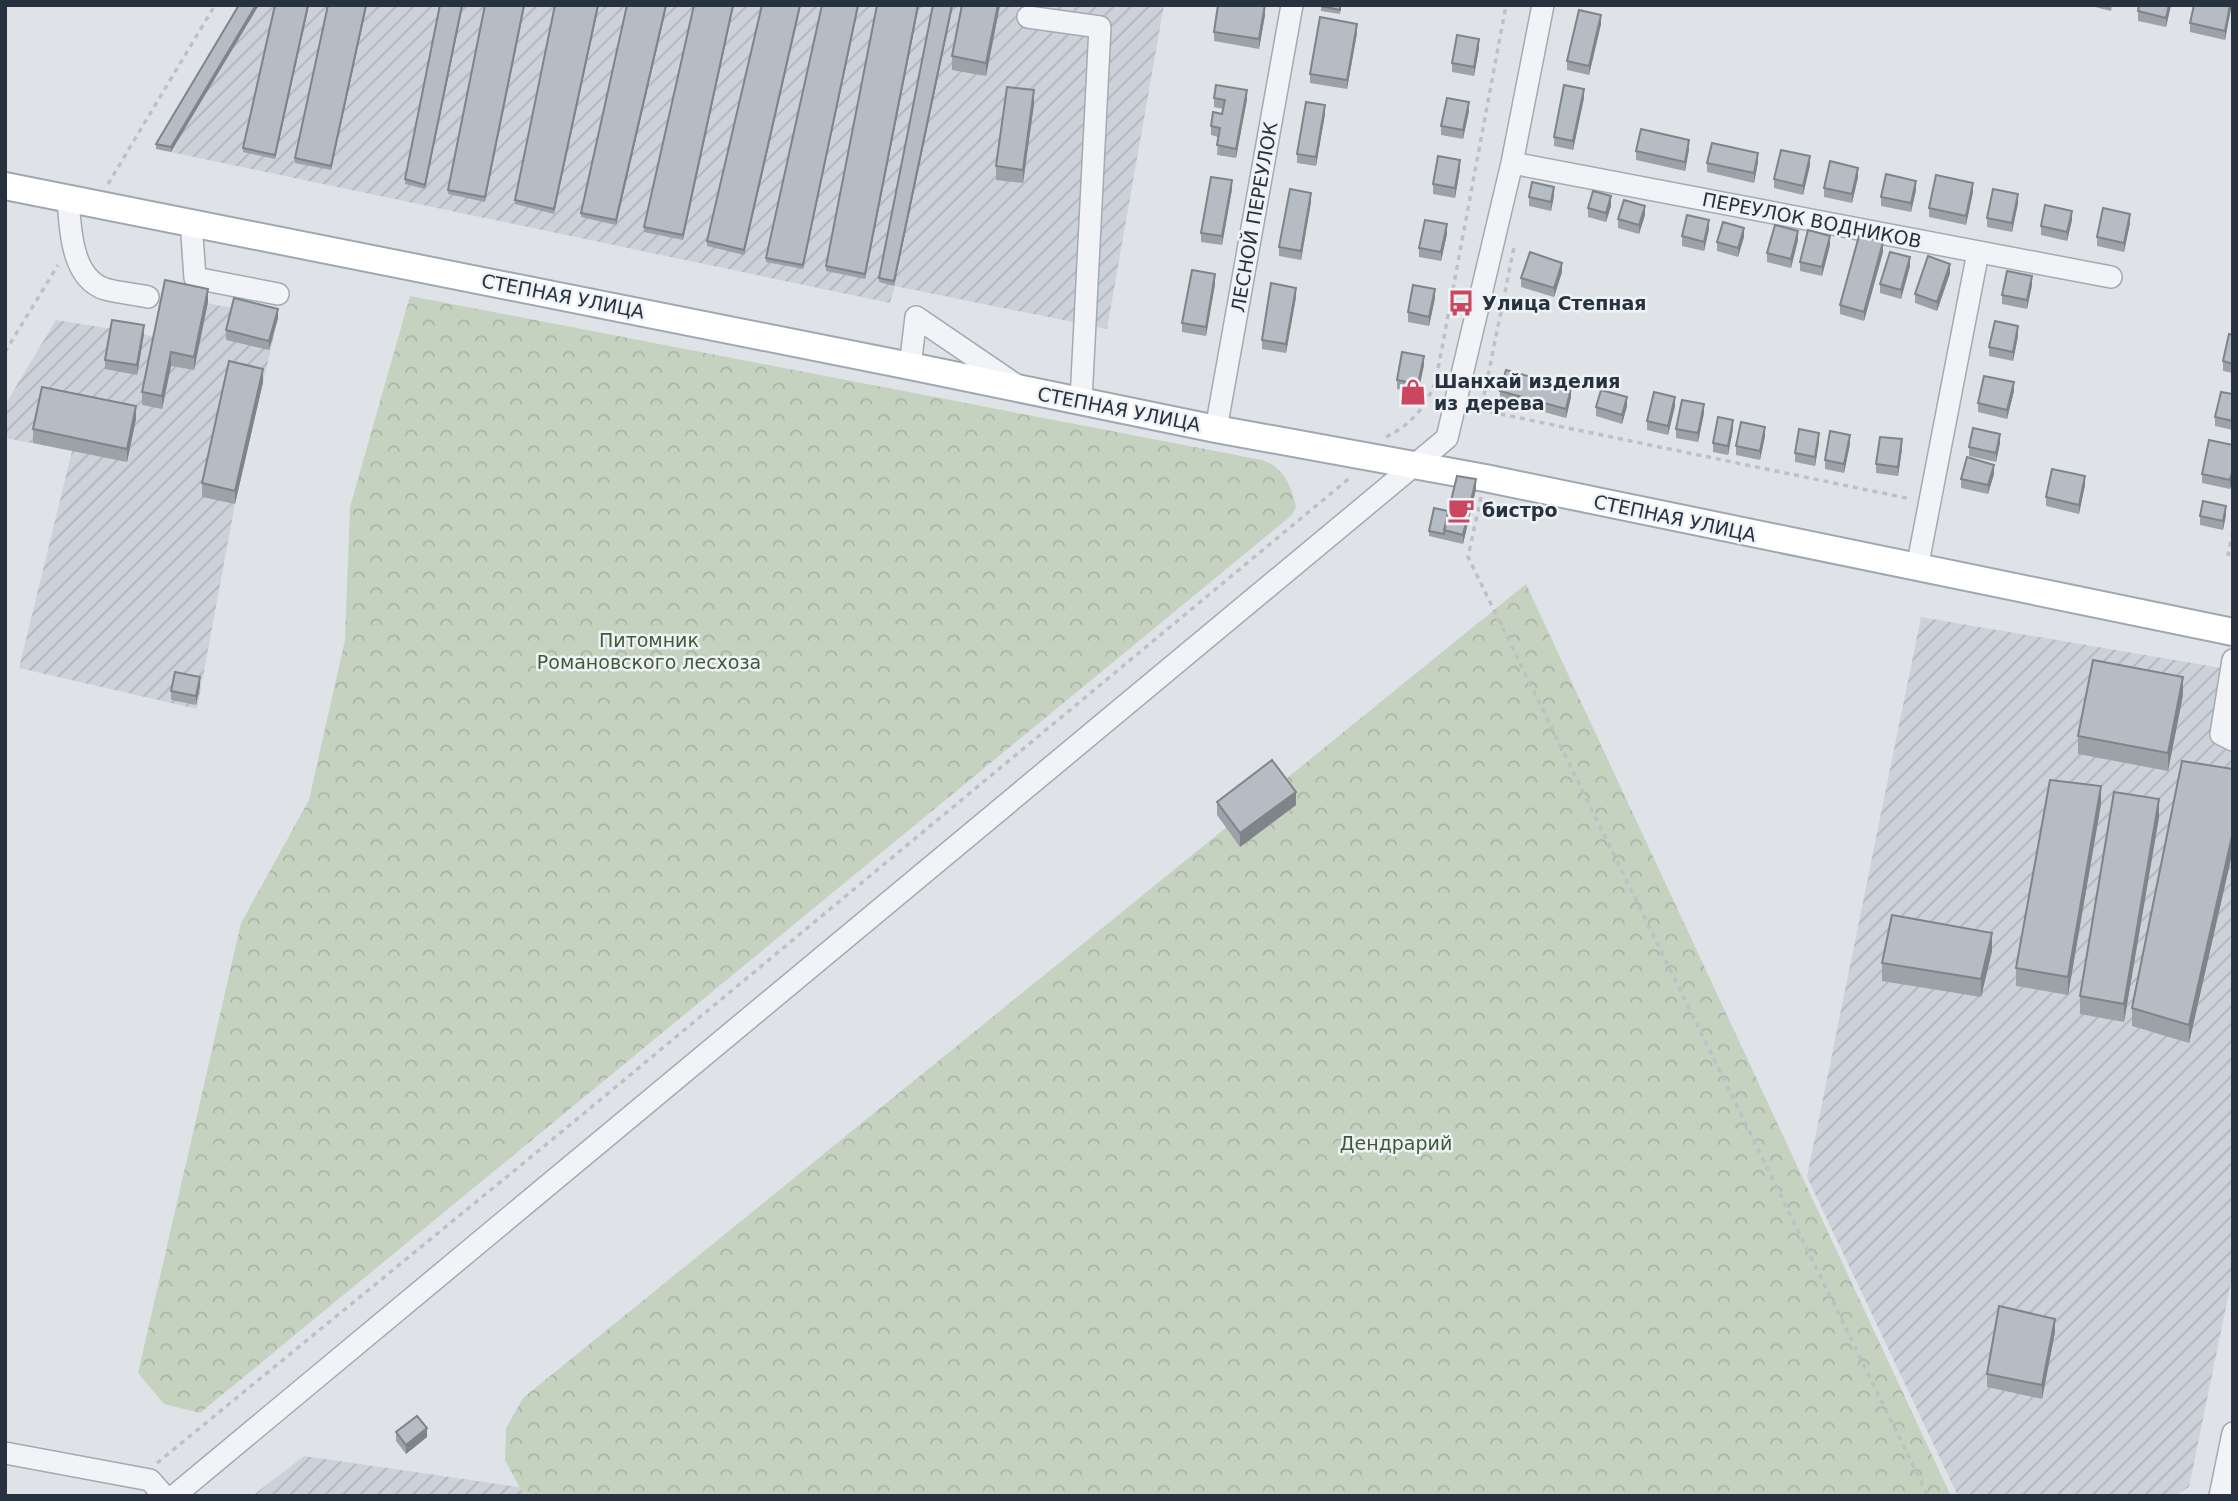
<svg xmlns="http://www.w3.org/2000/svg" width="2238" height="1501" font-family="'DejaVu Sans',sans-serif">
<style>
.industrial{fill:url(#industrial-furrows)}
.forest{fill:url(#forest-crowns)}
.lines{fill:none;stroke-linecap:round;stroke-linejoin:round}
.minor-casing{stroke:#a4aab2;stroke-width:24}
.major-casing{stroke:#9ea8b3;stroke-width:30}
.path{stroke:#bdc1c6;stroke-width:3.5;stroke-dasharray:5 5;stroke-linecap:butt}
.minor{stroke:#f1f3f6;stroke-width:21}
.major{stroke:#fff;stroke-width:26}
.wall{fill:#9da2a9}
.shaded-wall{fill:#7f8489}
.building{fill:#b6bcc4;stroke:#7f8489;stroke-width:2}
.labels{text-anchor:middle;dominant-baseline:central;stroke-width:5;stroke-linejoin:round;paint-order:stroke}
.street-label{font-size:19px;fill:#28313f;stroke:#eef2f5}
.poi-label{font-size:19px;font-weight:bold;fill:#28313f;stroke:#eef2f5;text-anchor:start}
.park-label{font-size:19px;fill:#3e5a36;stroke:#eef2f5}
</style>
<defs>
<pattern id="industrial-furrows" width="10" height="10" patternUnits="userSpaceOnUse" patternTransform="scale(1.75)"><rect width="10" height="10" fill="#cdd2da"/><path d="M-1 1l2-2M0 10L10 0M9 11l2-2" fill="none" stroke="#b0b5bc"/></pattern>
<pattern id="forest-crowns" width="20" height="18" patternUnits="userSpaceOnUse" patternTransform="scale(1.75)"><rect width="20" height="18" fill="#c5d2c0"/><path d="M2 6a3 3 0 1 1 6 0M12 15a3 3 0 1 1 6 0" fill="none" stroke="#a9b5a6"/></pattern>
</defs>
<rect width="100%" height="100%" fill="#dfe3e8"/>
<!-- industrial -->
<path class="industrial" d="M242 5H1164L1107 329 895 286 890 303 156 149Z
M165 294 278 318 235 504 197 709 19 668 72 451 5 438V405L56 320 144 334 156 338Z
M1921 617 2233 670V1273L2189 1487 2174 1496H1958L1807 1177Z
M304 1456 580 1496H252Z"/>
<!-- forest -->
<path class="forest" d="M410 296 1262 460C1283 466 1292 487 1296 507L1292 515 200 1413 164 1404 138 1373 241 923 309 800 345 640 350 507Z
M1526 584 1951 1496H569L522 1492 505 1460 506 1428 523 1398Z"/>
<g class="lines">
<!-- minor casing -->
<g class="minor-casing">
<path id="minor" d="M1028 17 1100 27 1081 401
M1512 163 2111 277
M68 198C70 227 71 278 105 289 119 293 135 294 148 297
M191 222 195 278 278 294
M910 366 916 317 1016 385
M1216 429 1292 5
M1917 568 1978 252
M2233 660 2221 734 2233 740
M5 1453 150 1480 164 1496
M174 1496 1447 438 1512 163 1543 5
M2220 1496 2233 1433"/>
</g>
<!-- major casing -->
<g class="major-casing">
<path id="major" d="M5 186 910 366 1216 429 1485 478 2233 632"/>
</g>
<!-- path -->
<path class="path" d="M108 184 215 5
M1503 302 1481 410 1911 499
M1503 302 1514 247
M5 352 58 265
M1386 437C1412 424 1426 407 1436 380L1506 5
M1481 497 1468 557 1928 1496
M2233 532 2228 554 2233 555
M157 1463 559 1134 1352 476"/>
<!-- minor -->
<use href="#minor" class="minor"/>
<!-- major -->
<use href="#major" class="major"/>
</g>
<!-- wall -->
<path class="wall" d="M239 5 171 152 156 149V144Z
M309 5 275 159 243 152V148Z
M328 5H367L331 170 295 163V158Z
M440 5H463L425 189 405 184V179Z
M485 5V202L448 194V190Z
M555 5 554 214 515 204V200Z
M627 5H667L616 225 581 217V213Z
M694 5 683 240 644 232V227Z
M762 5 744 255 707 246V241Z
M822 5 803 269 766 262V258Z
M877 5H919L865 279 826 271V266Z
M933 5H953L894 286 879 282V278Z
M962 5H1000L986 76 952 70V56Z
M1341 5 1340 14 1321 11V6Z
M2087 5H2112L2111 11Z
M2171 5 2166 27 2138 21V11Z
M2231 5 2225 40 2190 32V23Z
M1265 15 1259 49 1214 41V32Z
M1601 24 1589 75 1567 70V61Z
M1357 33 1347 89 1310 83V74Z
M1479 48 1474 76 1452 72V63Z
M1214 98 1247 99 1236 158 1217 155 1218 137 1211 135V126L1222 114 1223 109 1214 107Z
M1584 98 1573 150 1554 146V137Z
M1034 104 1023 183 996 180V166Z
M1469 111 1463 139 1441 135V126Z
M1325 114 1316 166 1297 163V154Z
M1689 149 1685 171 1636 160V151Z
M1758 162 1754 183 1707 172V163Z
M1810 165 1803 195 1774 188V179Z
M1460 169 1455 198 1433 194V184Z
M1858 177 1852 203 1824 197V188Z
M1232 189 1222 245 1201 242V233Z
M1916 190 1911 212 1881 206V197Z
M1973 192 1966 225 1929 217V208Z
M1554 196 1551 211 1529 206V197Z
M1311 202 1301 260 1279 256V247Z
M2018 203 2012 232 1987 227V218Z
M1611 206 1606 222 1588 217V208Z
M1645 215 1639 234 1618 228V219Z
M2072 220 2067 241 2041 235V226Z
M2130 223 2124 252 2097 246V237Z
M1709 229 1704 251 1682 246V236Z
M1447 234 1441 261 1419 257V248Z
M1744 237 1738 257 1717 251V242Z
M1798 240 1791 268 1767 262V253Z
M1830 245 1822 276 1800 271V262Z
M1883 252 1864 321 1840 314V305Z
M1910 266 1901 299 1880 293V284Z
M1562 272 1554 297 1521 287V278Z
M1950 273 1937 311 1915 303V294Z
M1215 284 1206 336 1182 332V323Z
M2032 285 2027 309 2002 304V295Z
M1296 297 1286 353 1262 349V340Z
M1435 298 1429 326 1408 322V312Z
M208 302 194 370 171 366 162 409 142 405V392Z
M278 318 269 350 226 340V330Z
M144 334 137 375 105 369V360Z
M2233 335V373L2223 371V361Z
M2018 336 2013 361 1989 356V347Z
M1424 365 1418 393 1397 389V380Z
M263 382 235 504 202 497V483Z
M1500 391 1571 397 1566 418 1500 400Z
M2014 391 2007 419 1978 412V403Z
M2233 394V430L2215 426V417Z
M1627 406 1622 424 1596 416V407Z
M1675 406 1668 435 1647 430V421Z
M1704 413 1698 442 1676 438V429Z
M136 419 127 462 33 443V429Z
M1733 429 1728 455 1713 452V443Z
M1765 436 1760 460 1736 455V446Z
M1819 442 1815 466 1795 462V453Z
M2000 443 1996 462 1969 456V447Z
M1850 444 1844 473 1825 469V460Z
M2233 445V478L2230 489 2202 483V474Z
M1902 449 1898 476 1876 473V464Z
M1994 474 1988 494 1961 488V479Z
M2085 485 2079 514 2046 506V497Z
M1476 489 1463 544 1429 536V531L1448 511Z
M2226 515 2223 530 2200 525V516Z
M200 686 196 705 171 700V691Z
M2183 695 2168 771 2078 754V736Z
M2233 769V850L2189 1043 2132 1026V1008Z
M1217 802 1296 805 1240 847 1217 815Z
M2101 804 2068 995 2016 986V968Z
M2159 817 2124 1022 2080 1014V996Z
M1992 951 1981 997 1882 981V963Z
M2055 1332 2042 1399 1987 1387V1374Z
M396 1432 427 1437 406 1454 396 1441Z"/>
<!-- shaded-wall -->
<path class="shaded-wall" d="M256 5H259L171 152V147Z
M308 5H309L275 159V155Z
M366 5H367L331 170V166Z
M462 5H463L425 189V185Z
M524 5H525L485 202V197Z
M598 5H599L554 214V209Z
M666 5H667L616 225V220Z
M733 5H734L683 240V235Z
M800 5H801L744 255V250Z
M858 5H859L803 269V265Z
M918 5H919L865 279V274Z
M952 5H953L894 286V281Z
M998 5H1000L986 76V63Z
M1265 5V15L1259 49V39Z
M2169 5H2171L2166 27V18Z
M2230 5H2231V9L2225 40V31Z
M1601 15V24L1589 75V66Z
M1357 24V33L1347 89V80Z
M1479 39V48L1474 76V67Z
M1584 89V98L1573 150V141Z
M1034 90V104L1023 183V170Z
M1247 90V99L1236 158V149Z
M1469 102V111L1463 139V130Z
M1325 105V114L1316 166V157Z
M1689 140V149L1685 171V162Z
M1758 153V162L1754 183V173Z
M1810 156V165L1803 195V186Z
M1460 160V169L1455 198V188Z
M1858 168V177L1852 203V194Z
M1232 180V189L1222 245V236Z
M1916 181V190L1911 212V203Z
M1973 183V192L1966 225V216Z
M1554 187V196L1551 211V202Z
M1311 193V202L1301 260V251Z
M2018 194V203L2012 232V223Z
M1611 196V206L1606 222V213Z
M1645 206V215L1639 234V225Z
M2072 211V220L2067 241V232Z
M2130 214V223L2124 252V243Z
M1709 220V229L1704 251V242Z
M1447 224V234L1441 261V252Z
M1744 228V237L1738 257V248Z
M1798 231V240L1791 268V259Z
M1830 236V245L1822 276V267Z
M1883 242V252L1864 321V312Z
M1910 257V266L1901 299V290Z
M1562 263V272L1554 297V288Z
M1950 264V273L1937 311V302Z
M1215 274V284L1206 336V327Z
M2032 276V285L2027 309V300Z
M1296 288V297L1286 353V344Z
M208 289V302L194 370V357Z
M1435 289V298L1429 326V317Z
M278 309V318L269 350V341Z
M144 325V334L137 375V365Z
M2018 326V336L2013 361V352Z
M171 352V366L162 409V396Z
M1424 356V365L1418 393V384Z
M263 369V382L235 504V491Z
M2014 382V391L2007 419V410Z
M1571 388V397L1566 418V409Z
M1627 397V406L1622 424V415Z
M1675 397V406L1668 435V426Z
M1704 404V413L1698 442V433Z
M136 406V419L127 462V449Z
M1733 420V429L1728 455V446Z
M1765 427V436L1760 460V451Z
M1819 433V442L1815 466V457Z
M2000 434V443L1996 462V453Z
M1850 435V444L1844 473V464Z
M1902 439V449L1898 476V467Z
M1994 465V474L1988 494V485Z
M2233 469V478L2230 489V480Z
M2085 476V485L2079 514V505Z
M1476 479V489L1463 544V535Z
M2226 506V515L2223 530V521Z
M200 677V686L196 705V696Z
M2183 677V695L2168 771V753Z
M2101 786V804L2068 995V977Z
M1296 792V805L1240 847V833Z
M2159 799V817L2124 1022V1004Z
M2233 832V850L2189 1043V1025Z
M1992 933V951L1981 997V979Z
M2055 1319V1332L2042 1399V1385Z
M427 1428V1437L406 1454V1445Z"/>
<!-- building -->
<path class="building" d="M239 5H256L171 147 156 144Z
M275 5H308L275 155 243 148Z
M328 5H366L331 166 295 158Z
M440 5H462L425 185 405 179Z
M485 5H524L485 197 448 190Z
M555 5H598L554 209 515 200Z
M627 5H666L616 220 581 213Z
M694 5H733L683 235 644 227Z
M762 5H800L744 250 707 241Z
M822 5H858L803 265 766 258Z
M877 5H918L865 274 826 266Z
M933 5H952L894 281 879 278Z
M962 5H998L986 63 952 56Z
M1218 5H1265L1259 39 1214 32Z
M1321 5H1340V10L1321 6Z
M2139 5H2169L2166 18 2138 11Z
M2194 5H2230L2225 31 2190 23Z
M1579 10 1601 15 1589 66 1567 61Z
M1320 17 1357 24 1347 80 1310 74Z
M1457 35 1479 39 1474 67 1452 63Z
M1216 85 1247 90 1236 149 1217 145 1220 128 1211 126 1213 112 1222 114 1225 100 1214 98Z
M1564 85 1584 89 1573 141 1554 137Z
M1007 87 1034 90 1023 170 996 166Z
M1447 98 1469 102 1463 130 1441 126Z
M1306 102 1325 105 1316 157 1297 154Z
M1641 129 1689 140 1685 162 1636 151Z
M1712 143 1758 153 1754 173 1707 163Z
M1781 150 1810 156 1803 186 1774 179Z
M1438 156 1460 160 1455 188 1433 184Z
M1830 161 1858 168 1852 194 1824 188Z
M1886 174 1916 181 1911 203 1881 197Z
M1936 175 1973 183 1966 216 1929 208Z
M1211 177 1232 180 1222 236 1201 233Z
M1532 182 1554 187 1551 202 1529 197Z
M1290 189 1311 193 1301 251 1279 247Z
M1993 189 2018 194 2012 223 1987 218Z
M1593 191 1611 196 1606 213 1588 208Z
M1624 200 1645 206 1639 225 1618 219Z
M2045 205 2072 211 2067 232 2041 226Z
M2103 208 2130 214 2124 243 2097 237Z
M1687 215 1709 220 1704 242 1682 236Z
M1425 220 1447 224 1441 252 1419 248Z
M1723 222 1744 228 1738 248 1717 242Z
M1775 225 1798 231 1791 259 1767 253Z
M1808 230 1830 236 1822 267 1800 262Z
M1859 236 1883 242 1864 312 1840 305Z
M1530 252 1562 263 1554 288 1521 278Z
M1890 252 1910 257 1901 290 1880 284Z
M1928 256 1950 264 1937 302 1915 294Z
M1192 270 1215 274 1206 327 1182 323Z
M2007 271 2032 276 2027 300 2002 295Z
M165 280 208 289 194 357 171 352 162 396 142 392Z
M1271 283 1296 288 1286 344 1262 340Z
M1413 285 1435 289 1429 317 1408 312Z
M234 298 278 309 269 341 226 330Z
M112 320 144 325 137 365 105 360Z
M1995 321 2018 326 2013 352 1989 347Z
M2229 334 2233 335V364L2223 361Z
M1402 352 1424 356 1418 384 1397 380Z
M229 361 263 369 235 491 202 483Z
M1506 370 1571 388 1566 409 1500 391Z
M1984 376 2014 382 2007 410 1978 403Z
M42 387 136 406 127 449 33 429Z
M1601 390 1627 397 1622 415 1596 407Z
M1654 392 1675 397 1668 426 1647 421Z
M2221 392 2233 394V421L2215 417Z
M1682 400 1704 404 1698 433 1676 429Z
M1718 417 1733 420 1728 446 1713 443Z
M1741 422 1765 427 1760 451 1736 446Z
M1973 428 2000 434 1996 453 1969 447Z
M1799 429 1819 433 1815 457 1795 453Z
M1830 431 1850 435 1844 464 1825 460Z
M1880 437 1902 439 1898 467 1876 464Z
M2209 440 2233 445V469L2230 480 2202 474Z
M1967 457 1994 465 1988 485 1961 479Z
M2052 469 2085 476 2079 505 2046 497Z
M1457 476 1476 479 1463 535 1444 530Z
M2203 501 2226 506 2223 521 2200 516Z
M1434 508 1448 511 1444 534 1429 531Z
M2093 660 2183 677 2168 753 2078 736Z
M175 672 200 677 196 696 171 691Z
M1272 760 1296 792 1240 833 1217 802Z
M2182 761 2233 769V832L2189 1025 2132 1008Z
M2050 780 2101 786 2068 977 2016 968Z
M2114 792 2159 799 2124 1004 2080 996Z
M1892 915 1992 933 1981 979 1882 963Z
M1999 1306 2055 1319 2042 1385 1987 1374Z
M417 1416 427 1428 406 1445 396 1432Z"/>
<!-- icons -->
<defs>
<g id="bus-bare" transform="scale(2.1)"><path d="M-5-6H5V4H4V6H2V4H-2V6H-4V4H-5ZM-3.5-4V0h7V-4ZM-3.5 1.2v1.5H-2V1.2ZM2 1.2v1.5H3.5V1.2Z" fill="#cb465f" stroke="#eef2f5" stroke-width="2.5" paint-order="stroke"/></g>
<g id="shop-bare" transform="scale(2.1)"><path d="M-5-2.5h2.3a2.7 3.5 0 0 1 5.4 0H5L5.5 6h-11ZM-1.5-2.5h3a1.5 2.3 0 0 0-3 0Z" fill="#cb465f" stroke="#eef2f5" stroke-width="2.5" paint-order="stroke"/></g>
<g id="cafe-bare" transform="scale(2.1)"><path d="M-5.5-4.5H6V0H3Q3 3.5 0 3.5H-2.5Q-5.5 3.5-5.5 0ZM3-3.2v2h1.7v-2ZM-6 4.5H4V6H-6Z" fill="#cb465f" stroke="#eef2f5" stroke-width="2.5" paint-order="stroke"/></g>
</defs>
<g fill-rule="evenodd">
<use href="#bus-bare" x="1461" y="303"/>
<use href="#shop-bare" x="1413" y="392"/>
<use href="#cafe-bare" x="1461" y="510"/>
</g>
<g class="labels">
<!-- street labels -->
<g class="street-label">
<text transform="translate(1254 217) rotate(-80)">ЛЕСНОЙ ПЕРЕУЛОК</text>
<text transform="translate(1812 220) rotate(11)">ПЕРЕУЛОК ВОДНИКОВ</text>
<text transform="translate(563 296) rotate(11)">СТЕПНАЯ УЛИЦА</text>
<text transform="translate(1119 409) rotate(11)">СТЕПНАЯ УЛИЦА</text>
<text transform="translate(1675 518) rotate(12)">СТЕПНАЯ УЛИЦА</text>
</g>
<!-- poi labels -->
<g class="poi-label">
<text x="1482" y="303">Улица Степная</text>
<text x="1434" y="381">Шанхай изделия<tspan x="1434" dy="22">из дерева</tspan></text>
<text x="1482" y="510">бистро</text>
</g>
<!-- park labels -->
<g class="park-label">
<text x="649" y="640">Питомник<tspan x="649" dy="22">Романовского лесхоза</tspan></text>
<text x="1396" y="1143">Дендрарий</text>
</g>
</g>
<!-- border -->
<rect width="2238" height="1501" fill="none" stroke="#28313f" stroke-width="14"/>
</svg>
